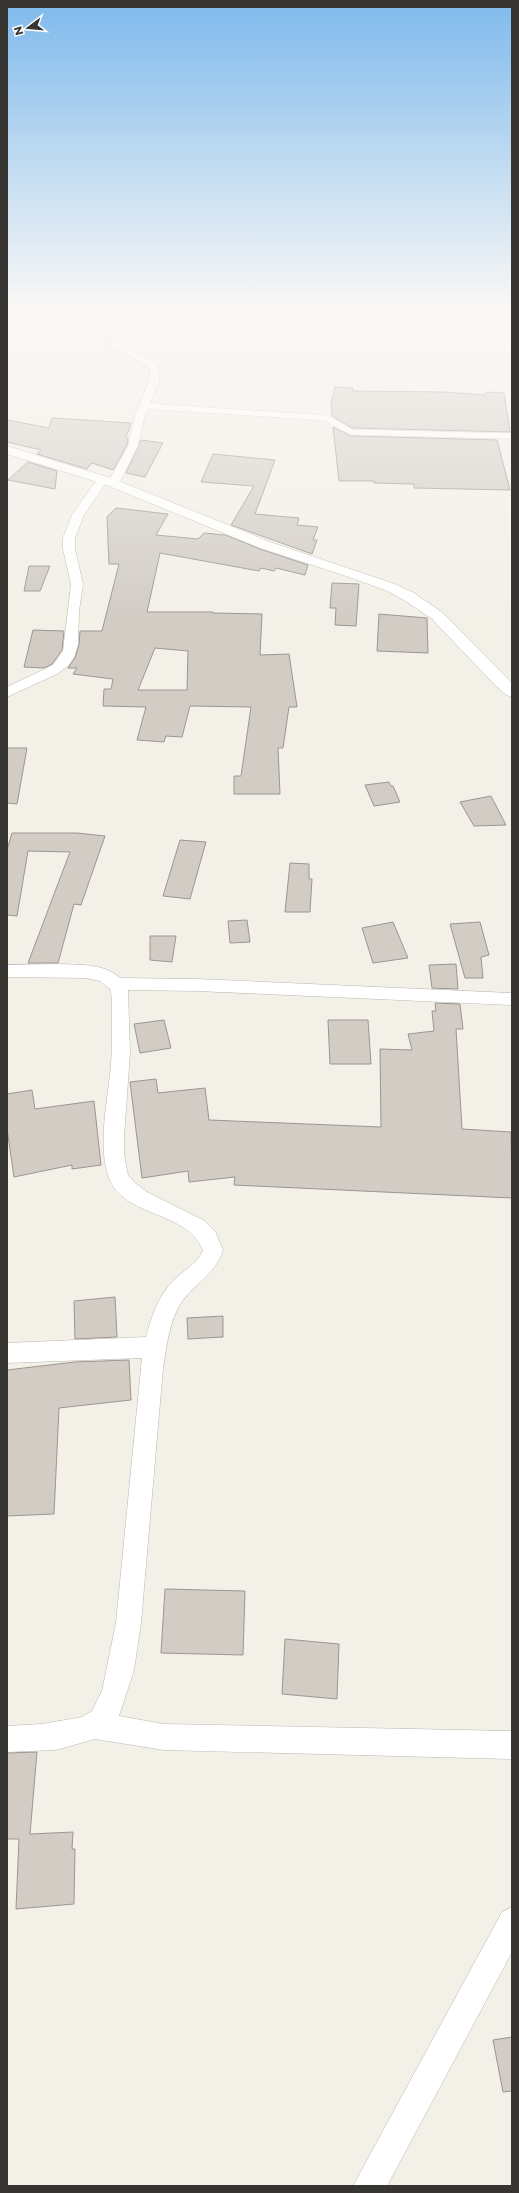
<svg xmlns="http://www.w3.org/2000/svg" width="519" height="2193" font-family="Montserrat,sans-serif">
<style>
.building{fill:#d2ccc5;stroke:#9c9690;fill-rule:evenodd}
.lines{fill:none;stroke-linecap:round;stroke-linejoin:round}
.service-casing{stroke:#b9b7ae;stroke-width:6}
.minor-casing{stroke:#b9b7ae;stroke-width:1}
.tertiary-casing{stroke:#b9b7ae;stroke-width:1}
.service{stroke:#fff;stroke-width:5.5}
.minor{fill:#fff;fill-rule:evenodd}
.tertiary{fill:#fff;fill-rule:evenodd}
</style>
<rect width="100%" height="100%" fill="#f3f0e8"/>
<!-- building -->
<path class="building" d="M335 387 353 388 352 391 443 392 486 395V392L504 393 510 432 352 428 332 416 331 404Z
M52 418 131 423 126 438 128 439 127 445 113 470 92 463 87 469 37 454 41 450 7 442V420L49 428Z
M333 427 351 436 497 440 510 490 414 488V484L374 483V481H339Z
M141 440 163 443 145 477 126 473Z
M213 454 275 460 255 514 299 518 297 525 318 527 313 540H317L312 554 231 525 254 486 201 482Z
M28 462 57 471 55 489 8 480Z
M116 508 168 514 156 535 198 539 204 533 225 535 260 549 308 565 305 575 276 568 274 571 261 568 259 571 160 553 147 612H213V613L262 614 260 655 289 654 297 707H289L283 748H278L280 794H234V776H241L251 707 190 706 182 737 166 736 164 742 137 740 146 707 103 706 104 689H111L113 679 73 674 77 668H68L75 658 79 645 80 631H102L119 564H109L107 517ZM155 648 188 651 187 690H138Z
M29 566H50L40 591H24Z
M332 583 359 584 356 626 335 625 336 608H330Z
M379 614 427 618 428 653 377 651Z
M33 630 64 631 62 650 52 664 44 668 24 667Z
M7 748H27L17 804 7 803Z
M389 782 391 786H393L400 802 374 806 365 785Z
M491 796 506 825 474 826 460 802Z
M12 833H77L105 836 81 905 74 904 58 963H28L70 852 28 851 17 916 7 915V850Z
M180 840 206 842 190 899 163 896Z
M290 863 309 864V879H312L310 912H285Z
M247 920 250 942 230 943 228 921Z
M393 922 408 958 373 963 362 928Z
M480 922 489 955 481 957 483 978H465L450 924Z
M150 936H176L172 962 150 960Z
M456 964 458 989 432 988 429 965Z
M435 1003 460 1004 463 1029H456L462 1129 511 1132 512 1198 234 1185 235 1177 189 1182 188 1171 142 1178 130 1082 156 1079 158 1093 205 1088 209 1120 381 1127 380 1049 412 1050 408 1034 434 1031 432 1011H436Z
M164 1020 171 1048 140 1053 134 1024Z
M328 1020H368L371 1064H330Z
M32 1090 35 1109 94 1101 101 1165 72 1169V1165L14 1177 7 1129V1094Z
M115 1297 117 1337 75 1339 74 1301Z
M223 1316V1337L188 1339 187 1318Z
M129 1360 131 1400 59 1408 54 1514 7 1516V1370L75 1362Z
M165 1589 245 1591 243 1655 161 1653Z
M285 1639 339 1644 337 1699 282 1694Z
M37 1752 30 1834 73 1832 72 1849H75L74 1904 16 1909 19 1839H7V1753Z
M512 2037V2091L503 2092 493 2040Z"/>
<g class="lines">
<!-- service casing -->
<g class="service-casing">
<path id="service" d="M144 406 327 418 351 432 510 436"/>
</g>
<!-- minor casing -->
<g class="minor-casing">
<path id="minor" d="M112 311H122L121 344 155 362 160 371 159 381 144 419 138 446 119 484 113 487 107 484 128 446 134 419 149 381 150 371 147 366 111 345Z
M493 311H503C502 325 500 338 512 347V354C492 349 493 328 493 311Z
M102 477 108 480 84 515 75 538V549L83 584 79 611 78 645 74 657 68 666 57 674 7 697V687L53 665 63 651 71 584 63 549V538L72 515 98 478Z
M58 964C77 965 105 963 120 978L197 979 512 993V1005L197 991 128 990 130 1053 124 1137V1154L128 1175 135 1183 147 1192 205 1221 215 1231 223 1250C216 1273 197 1282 183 1300 169 1320 167 1345 163 1368L141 1623 134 1670 119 1716 164 1724 512 1731V1759L164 1750 95 1739 56 1750 7 1752V1726L42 1724 82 1717 92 1711 102 1691 116 1623 142 1358 7 1363V1343L146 1337C151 1318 158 1296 173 1281 182 1271 198 1264 203 1250 187 1210 124 1218 109 1178 97 1146 108 1099 111 1065 112 1049 112 1033 112 1017 111 1008 113 997 110 989L100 981 86 978 7 977V965Z
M512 1907V1952L387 2186H353L502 1912Z"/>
</g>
<!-- tertiary casing -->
<g class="tertiary-casing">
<path id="tertiary" d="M7 446 114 479 270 542 395 584 414 593 443 613 512 683V697L506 695 495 685 432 619 404 600 385 590 343 575 260 548 104 484 7 454Z"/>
</g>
<!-- service -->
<use href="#service" class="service"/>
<!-- minor -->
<use href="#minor" class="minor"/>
<!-- tertiary -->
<use href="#tertiary" class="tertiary"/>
</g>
<!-- sky -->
<linearGradient id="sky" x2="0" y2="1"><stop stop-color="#7fbaed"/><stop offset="0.5" stop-color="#faf8f5"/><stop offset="1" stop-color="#faf8f5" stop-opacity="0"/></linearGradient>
<rect width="519" height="618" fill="url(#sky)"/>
<!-- border -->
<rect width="519" height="2193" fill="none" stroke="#363532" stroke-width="16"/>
<!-- north arrow -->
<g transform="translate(28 28) rotate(254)" stroke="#fffefa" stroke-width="3" paint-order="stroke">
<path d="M0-3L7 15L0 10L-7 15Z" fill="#363532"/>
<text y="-6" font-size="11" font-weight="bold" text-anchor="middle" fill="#363532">N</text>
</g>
</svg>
